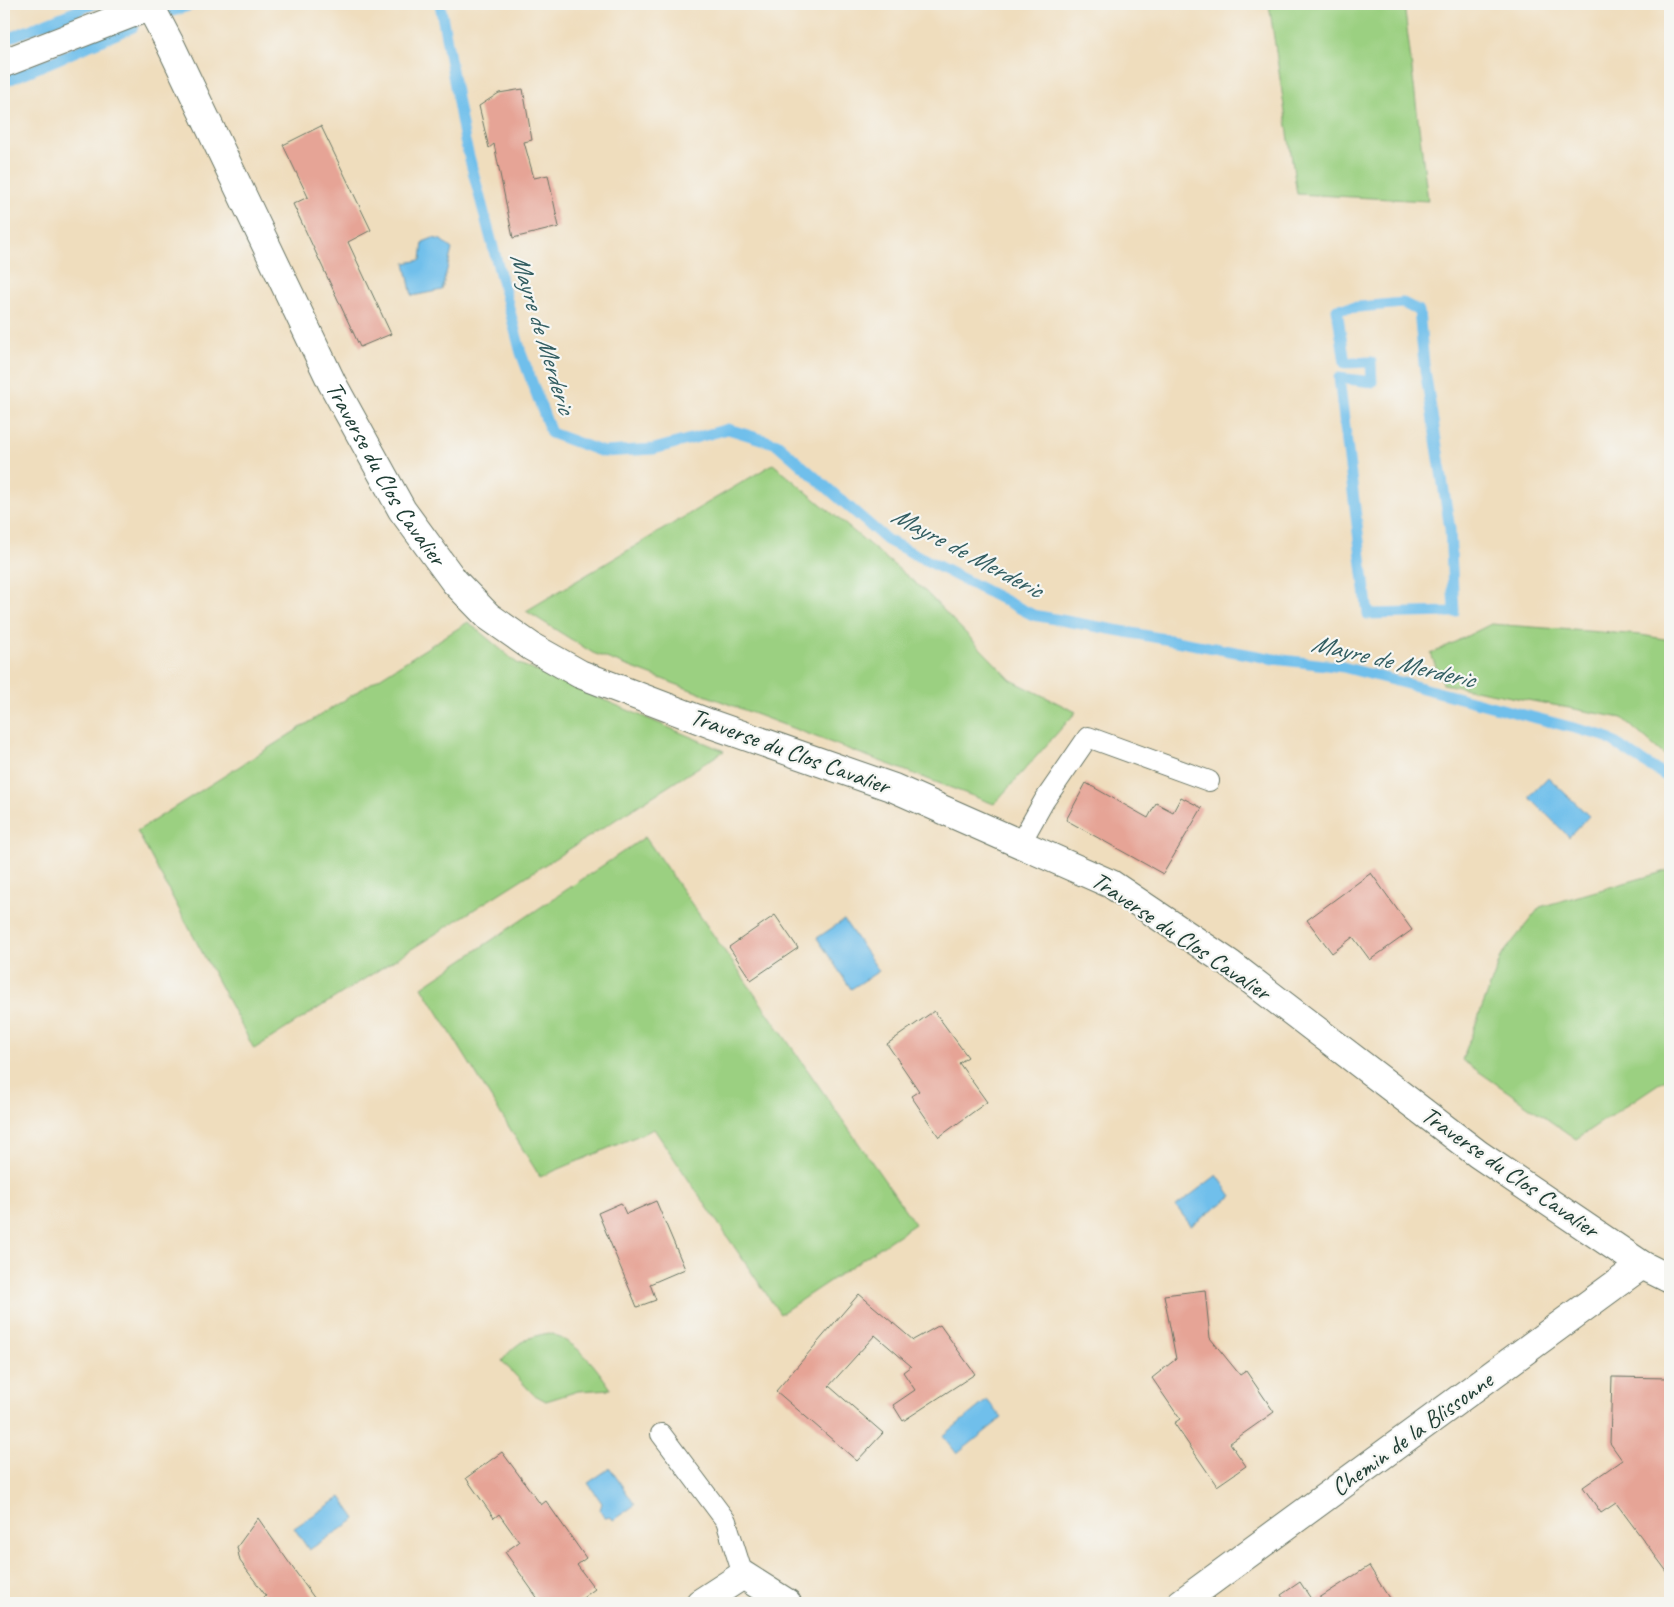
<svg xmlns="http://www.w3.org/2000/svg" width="1674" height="1607" font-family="Caveat,sans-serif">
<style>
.green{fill:#9bd081;stroke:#5d865a}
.water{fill:#70bfeb;stroke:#487e90}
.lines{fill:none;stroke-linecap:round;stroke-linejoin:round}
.stream{stroke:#70bfeb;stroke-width:11}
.building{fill:#e6a496}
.lane-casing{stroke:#687564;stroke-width:22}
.street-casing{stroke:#687564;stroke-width:30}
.secondary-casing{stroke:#687564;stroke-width:30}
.lane{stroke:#fff;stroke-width:20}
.street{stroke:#fff;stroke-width:28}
.secondary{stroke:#fff;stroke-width:28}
.labels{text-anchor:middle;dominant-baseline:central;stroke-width:4.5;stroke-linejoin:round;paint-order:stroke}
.street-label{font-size:25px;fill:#1f3d34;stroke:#f6f6f2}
.water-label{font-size:26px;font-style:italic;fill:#335e62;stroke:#f6f6f2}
</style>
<rect width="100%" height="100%" fill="#f6f6f2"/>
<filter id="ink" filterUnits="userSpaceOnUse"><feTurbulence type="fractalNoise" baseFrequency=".02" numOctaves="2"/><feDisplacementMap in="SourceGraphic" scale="10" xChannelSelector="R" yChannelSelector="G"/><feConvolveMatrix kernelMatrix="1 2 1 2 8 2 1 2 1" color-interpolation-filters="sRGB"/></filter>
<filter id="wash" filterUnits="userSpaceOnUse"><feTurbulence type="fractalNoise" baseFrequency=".0096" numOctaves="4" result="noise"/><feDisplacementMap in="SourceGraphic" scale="20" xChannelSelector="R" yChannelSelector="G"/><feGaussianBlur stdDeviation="1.12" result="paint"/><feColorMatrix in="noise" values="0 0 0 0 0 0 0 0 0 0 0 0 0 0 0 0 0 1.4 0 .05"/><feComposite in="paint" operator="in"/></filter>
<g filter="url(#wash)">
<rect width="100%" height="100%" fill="#efddbd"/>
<!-- green -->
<path class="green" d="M1269 4H1404L1428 201 1297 194Z
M773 464 925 591 1011 680 1076 712 994 804 593 653 526 611Z
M468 622 517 663 724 751 254 1049 137 831Z
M1491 624 1641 635 1670 640V760L1622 718 1443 684 1431 654Z
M645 837 915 1224 780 1314 654 1129 540 1177 422 987Z
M1670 870V976L1667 980 1670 984V1076L1576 1139 1462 1060 1502 955 1540 907Z
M550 1333C581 1346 593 1363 611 1389L578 1391 546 1401 533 1394 502 1361C515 1343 529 1336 550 1333Z"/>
<!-- water -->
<path class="water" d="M433 238 441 240 452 249 442 290 412 296 405 263 421 260 423 242Z
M1548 777 1589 816 1569 837 1529 797Z
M844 920 879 971 851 989 817 938Z
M1217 1175 1232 1196 1191 1226 1176 1206Z
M987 1400 1002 1418 957 1454 943 1436Z
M610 1468 635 1505 613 1520 611 1517 605 1518 600 1510 602 1503 588 1483Z
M341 1497 356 1519 309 1550 294 1528Z"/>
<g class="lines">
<!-- stream -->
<path class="stream" d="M440 4 465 141 521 353 551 433 603 452 654 449 728 429 777 444 887 540 1033 615 1274 659 1343 667 1604 736 1670 779
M173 11 194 4
M4 40 94 4
M4 82 133 27
M1403 303 1419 311 1424 364 1450 529 1454 612 1368 614 1339 378 1372 382 1371 362 1345 363 1337 309Z"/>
</g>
<g id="blocks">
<!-- building -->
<path class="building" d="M523 89 532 140 524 142 534 178 548 175 559 227 513 238 494 144 489 148 479 106 499 93Z
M321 126 371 230 348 242 391 334 360 347 293 204 308 197 283 145Z
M1086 783 1148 818 1156 803 1173 812 1181 797 1202 808 1163 874 1066 820Z
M1371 873 1412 930 1370 960 1353 937 1332 953 1307 920Z
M775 915 798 948 751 980 729 947Z
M934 1011 968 1057 959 1063 987 1102 939 1137 911 1096 919 1091 887 1044Z
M656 1201 685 1269 650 1284 656 1300 637 1307 598 1213 621 1203 626 1214Z
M1205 1290 1210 1338 1240 1375 1246 1371 1274 1412 1230 1443 1246 1466 1217 1486 1174 1423 1180 1419 1152 1378 1176 1359 1164 1295Z
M859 1294 913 1340 940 1325 975 1374 903 1421 893 1405 915 1390 903 1372 911 1366 875 1335 829 1386 883 1433 857 1461 776 1391Z
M1612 1377 1670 1378V1571L1668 1573 1616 1503 1601 1513 1583 1487 1622 1460 1610 1443Z
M502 1452 541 1505 546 1501 586 1558 577 1565 595 1589 576 1603H541L505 1552 519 1542 499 1514 494 1518 466 1478Z
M258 1518 297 1574 315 1599 309 1603H255L266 1596 240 1561 237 1547Z
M1369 1566 1392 1603H1286L1281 1595 1300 1582 1313 1602Z"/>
</g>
</g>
<g filter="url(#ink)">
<use href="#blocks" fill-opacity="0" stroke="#687564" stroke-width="1"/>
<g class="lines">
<!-- lane casing -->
<g class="lane-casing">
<path id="lane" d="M1021 842 1044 801 1088 737 1209 781
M661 1434 726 1521 743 1575"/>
</g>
<!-- street casing -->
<g class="street-casing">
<g id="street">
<path id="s1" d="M150 6 170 44 332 383 402 510 454 581 488 616 532 647 580 674 711 724 894 788 1111 884 1230 964 1478 1154 1642 1265 1670 1279"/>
<path d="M700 1603 743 1575 787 1603"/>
<path d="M1181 1603 1642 1265"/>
</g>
</g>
<!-- secondary casing -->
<g class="secondary-casing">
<path id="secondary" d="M4 63 156 4"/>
</g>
<!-- lane -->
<use href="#lane" class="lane"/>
<!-- street -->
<use href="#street" class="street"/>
<!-- secondary -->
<use href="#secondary" class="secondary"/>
</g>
</g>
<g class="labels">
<!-- street labels -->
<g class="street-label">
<text stroke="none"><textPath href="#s1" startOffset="524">Traverse du Clos Cavalier</textPath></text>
<text transform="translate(790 751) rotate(20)">Traverse du Clos Cavalier</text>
<text transform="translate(1181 936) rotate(34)">Traverse du Clos Cavalier</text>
<text transform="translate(1510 1172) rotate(35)">Traverse du Clos Cavalier</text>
<text transform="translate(1412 1434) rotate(-36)">Chemin de la Blissonne</text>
</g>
<!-- water labels -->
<g class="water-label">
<text transform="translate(543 333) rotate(73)">Mayre de Merderic</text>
<text transform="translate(967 552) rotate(28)">Mayre de Merderic</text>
<text transform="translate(1393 661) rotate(13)">Mayre de Merderic</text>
</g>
</g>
<!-- margin -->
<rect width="1674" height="1607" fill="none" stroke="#f6f6f2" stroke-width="20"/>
</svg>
